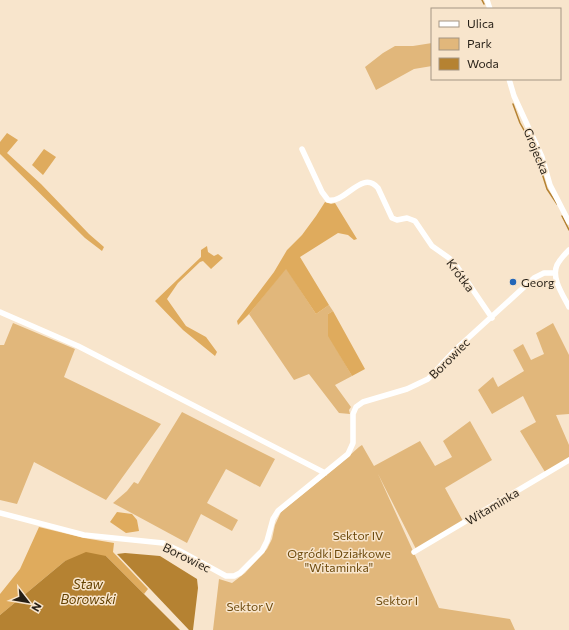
<svg xmlns="http://www.w3.org/2000/svg" width="569" height="630" font-family="Commissioner,sans-serif">
<style>
.green{fill:#e1b77b}
.forest{fill:#dfab5d}
.water{fill:#b58232}
.lines{fill:none;stroke-linecap:round;stroke-linejoin:round}
.stream{stroke:#b58232;stroke-width:1.5}
.minor{stroke:#fff;stroke-width:5.5}
.poi-dot{fill:#2467b8;stroke:#f8e5cc;stroke-width:1.5}
.labels{text-anchor:middle;dominant-baseline:central;stroke-width:3;stroke-linejoin:round;paint-order:stroke}
.street-label{font-size:12px;fill:#261f16;stroke:#f8e5cc}
.poi-label{font-size:12px;fill:#261f16;stroke:#f8e5cc;text-anchor:start}
.park-label{font-size:12px;fill:#6d4a0d;stroke:#f8e5cc}
.water-label{font-size:13px;font-style:italic;fill:#644100;stroke:#f8e5cc}
</style>
<rect width="100%" height="100%" fill="#f8e5cc"/>
<!-- green -->
<path class="green" d="M432 43V66L414 69 376 90 365 67 383 53 395 46H413Z
M286 268 316 314 329 305 333 311 328 314 329 336 352 376 335 385 351 407 349 410 350 414 339 413 309 374 294 380 249 314Z
M13 323 75 349 64 377 161 424 106 500 34 462 17 504 0 500V345H4Z
M553 323 569 355V414L556 415 569 445V458L545 472 520 431 536 422 523 396 492 414 478 390 493 377 498 387 524 371 513 350 523 344 531 360 544 354 536 333Z
M182 412 275 459 260 487 226 469 207 503 238 520 232 531 201 514 187 543 113 503 127 491 134 482 138 484Z
M470 421 492 460 445 488 463 521 416 549 378 474 439 608 510 619 515 630H213L219 579 232 583 245 573 267 549 272 539 275 525 281 512 340 464 359 447 362 445 374 466 420 441 435 466 452 457 443 441Z"/>
<!-- forest -->
<path class="forest" d="M7 133 18 140 7 153 41 184 89 234 104 247 102 251 85 238 0 154V142Z
M44 149 56 157 43 175 32 165Z
M325 202 331 204 335 203 357 239 354 240 348 235 338 233 300 257 329 305 316 314 286 269 249 314 238 325 237 321 274 272 287 250 302 235 316 216Z
M207 246 208 252 214 256 218 254 223 258 211 269 203 261 200 262 178 283 167 299 186 326 206 337 217 352 215 356 183 330 155 301 201 257V250Z
M333 311 365 369 352 376 328 336V314Z
M117 512 132 514 137 520 139 531 126 533 110 522Z
M39 527 84 538 114 543 113 552 148 589 144 594 106 556 65 561 0 615V594L20 569Z"/>
<!-- water -->
<path class="water" d="M86 552 106 556 180 630H0V615L65 561Z
M125 553 160 556 197 579 198 588 193 630H189L117 554Z"/>
<g class="lines">
<!-- stream -->
<path class="stream" d="M482 0 484 4
M513 104 520 123 534 148 547 189 557 204
M562 216 569 230"/>
<!-- minor -->
<path class="minor" d="M487 0 490 9
M509 79 514 96 542 157 550 185 569 222
M302 149 322 192 328 200C345 204 362 169 378 188L392 218 397 220 407 218 415 221 432 246 449 258 456 265 492 318
M569 250C565 254 560 259 557 265 551 278 563 295 569 307
M0 312 78 346 325 473
M0 513 84 535 163 543 180 551 226 576H234L240 573 262 551 267 541 273 519 278 511 348 454 353 443V414L356 407 363 402 407 389 428 379 455 350 534 278 544 273H555
M414 552 569 460"/>
</g>
<!-- markers -->
<circle class="poi-dot" cx="513" cy="282" r="4"/>
<g class="labels">
<!-- street labels -->
<g class="street-label">
<text transform="translate(537 151) rotate(68)">Grojecka</text>
<text transform="translate(461 275) rotate(53)">Krótka</text>
<text transform="translate(449 358) rotate(-45)">Borowiec</text>
<text transform="translate(492 506) rotate(-31)">Witaminka</text>
<text transform="translate(187 557) rotate(26)">Borowiec</text>
</g>
<!-- poi labels -->
<g class="poi-label">
<text x="521" y="282">Georg</text>
</g>
<!-- park labels -->
<g class="park-label">
<text x="358" y="535">Sektor IV</text>
<text x="339" y="553">Ogródki Działkowe<tspan x="339" dy="14">"Witaminka"</tspan></text>
<text x="397" y="600">Sektor I</text>
<text x="250" y="606">Sektor V</text>
</g>
<!-- water labels -->
<g class="water-label">
<text x="88" y="584">Staw<tspan x="88" dy="15">Borowski</tspan></text>
</g>
</g>
<!-- legend -->
<rect x="431" y="8" width="130" height="72" fill="#f8e5cc" stroke="#a49683"/>
<rect x="439" y="21" width="20" height="6" fill="#ffffff" stroke="#a49683"/>
<text x="467" y="28" font-size="12" fill="#261f16">Ulica</text>
<rect x="439" y="38" width="20" height="12" fill="#e1b77b" stroke="#a49683"/>
<text x="467" y="48" font-size="12" fill="#261f16">Park</text>
<rect x="439" y="58" width="20" height="12" fill="#b58232" stroke="#a49683"/>
<text x="467" y="68" font-size="12" fill="#261f16">Woda</text>
<!-- north arrow -->
<g transform="translate(28 602) rotate(121)" stroke="#f8e5cc" stroke-width="3" paint-order="stroke">
<path d="M0-3L7 15L0 10L-7 15Z" fill="#261f16"/>
<text y="-6" font-size="11" font-weight="bold" text-anchor="middle" fill="#261f16">N</text>
</g>
</svg>
